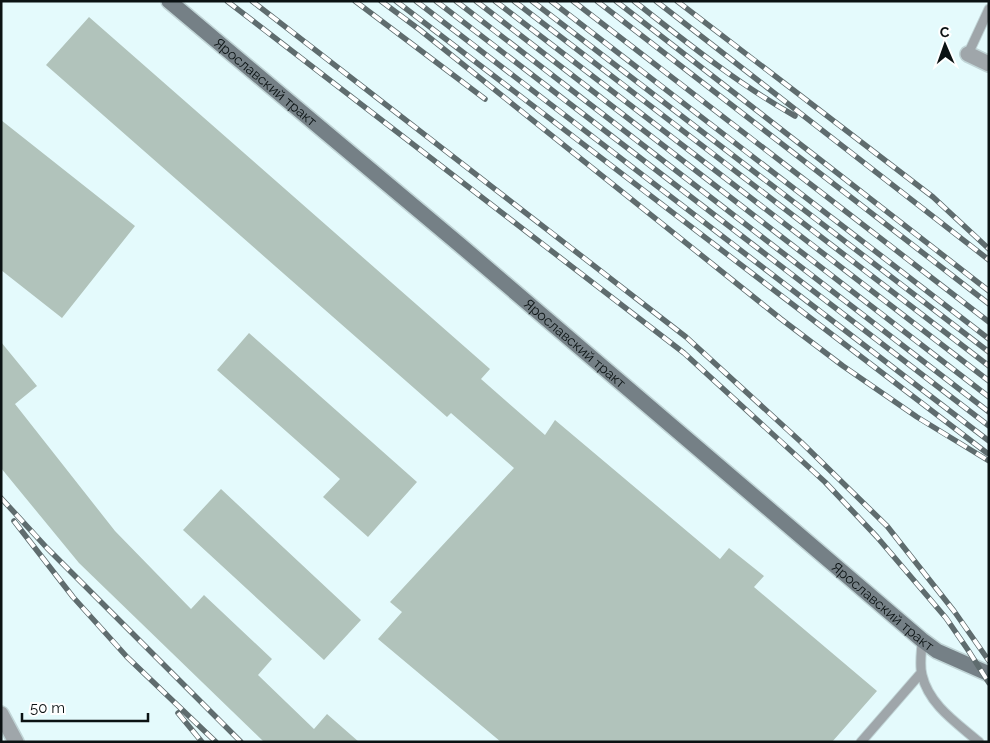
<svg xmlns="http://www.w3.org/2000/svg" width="990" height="743" font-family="Raleway,sans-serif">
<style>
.building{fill:#b1c3bb}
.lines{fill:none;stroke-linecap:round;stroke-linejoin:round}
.lane-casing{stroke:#c1d5d7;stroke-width:11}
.street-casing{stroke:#c1d5d7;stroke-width:18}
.secondary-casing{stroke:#c1d5d7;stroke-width:18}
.lane{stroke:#9fa6aa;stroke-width:9}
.street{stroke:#9fa6aa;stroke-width:15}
.secondary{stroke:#758086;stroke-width:15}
.rail-casing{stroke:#5f6c6e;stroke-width:5.5}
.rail{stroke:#fff;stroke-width:4;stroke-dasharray:11;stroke-linecap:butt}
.labels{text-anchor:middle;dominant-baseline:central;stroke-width:5;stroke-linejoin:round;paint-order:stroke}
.street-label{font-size:14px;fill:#0b1213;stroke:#fff}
</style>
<rect width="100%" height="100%" fill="#e4fafc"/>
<!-- building -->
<path class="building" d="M89 17 490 369 481 379 545 435 555 420 720 559 729 548 764 576 754 587 877 691 832 742H501L378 639 402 612 390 602 514 468 451 413 447 417 46 65Z
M1 120 135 226 62 318 1 270Z
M249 333 417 482 368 537 323 497 340 479 217 370Z
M1 342 37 386 15 404 115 531 191 609 204 595 272 659 258 675 314 729 327 714 359 742H264L79 563 1 468Z
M221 489 361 620 324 660 183 530Z"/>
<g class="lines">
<!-- lane casing -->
<g class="lane-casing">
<path id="lane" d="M968 54 989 9
M922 640C922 651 919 664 922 675 929 705 957 723 979 742
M861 742 921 673"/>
</g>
<!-- street casing -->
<g class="street-casing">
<path id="street" d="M968 54 989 64
M1 714 16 742"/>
</g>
<!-- secondary casing -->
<g class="secondary-casing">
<g id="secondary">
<path id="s1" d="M169 1 460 245 922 640 937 651 989 674"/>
</g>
</g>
<!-- lane -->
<use href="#lane" class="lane"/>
<!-- street -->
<use href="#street" class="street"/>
<!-- secondary -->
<use href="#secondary" class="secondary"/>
<!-- rail casing -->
<g class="rail-casing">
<path id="rail" d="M227 1 684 353 825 482 877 537 946 618 968 650 989 683
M252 1 686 337 801 442 887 526 954 611 989 661
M355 1 485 99
M381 1 420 30 781 319 843 366 917 417 989 461
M396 1 987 453
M416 1 989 441
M436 1 989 426
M456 1 989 412
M476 1 989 397
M495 1 989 381
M514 1 989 366
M532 1 989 352
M551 1 989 339
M573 1 989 322
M597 1 989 304
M616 1 989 291
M634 1C686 42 738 84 795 116
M656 1 989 260
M677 1 933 197 989 249
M1 498 47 548 241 742
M14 521 73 597 127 657 216 742
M178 713 202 742"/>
</g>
<!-- rail -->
<use href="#rail" class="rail"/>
</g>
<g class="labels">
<!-- street labels -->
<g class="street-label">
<text stroke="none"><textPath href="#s1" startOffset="126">Ярославский тракт</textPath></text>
<text stroke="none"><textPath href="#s1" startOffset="531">Ярославский тракт</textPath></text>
<text stroke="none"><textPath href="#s1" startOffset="936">Ярославский тракт</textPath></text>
</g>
</g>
<!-- border -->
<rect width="990" height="743" fill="none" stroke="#0b1213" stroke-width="5"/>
<!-- north arrow -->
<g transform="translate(945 45) rotate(358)" stroke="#ffffff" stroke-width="4" paint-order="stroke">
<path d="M0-4L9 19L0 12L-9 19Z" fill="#0b1213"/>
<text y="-8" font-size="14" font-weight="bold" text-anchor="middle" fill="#0b1213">С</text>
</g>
<!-- scale -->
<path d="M22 713v8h126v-8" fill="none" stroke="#0b1213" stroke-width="2.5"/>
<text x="30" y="713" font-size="15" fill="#0b1213" stroke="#ffffff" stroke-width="4" paint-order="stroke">50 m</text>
</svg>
